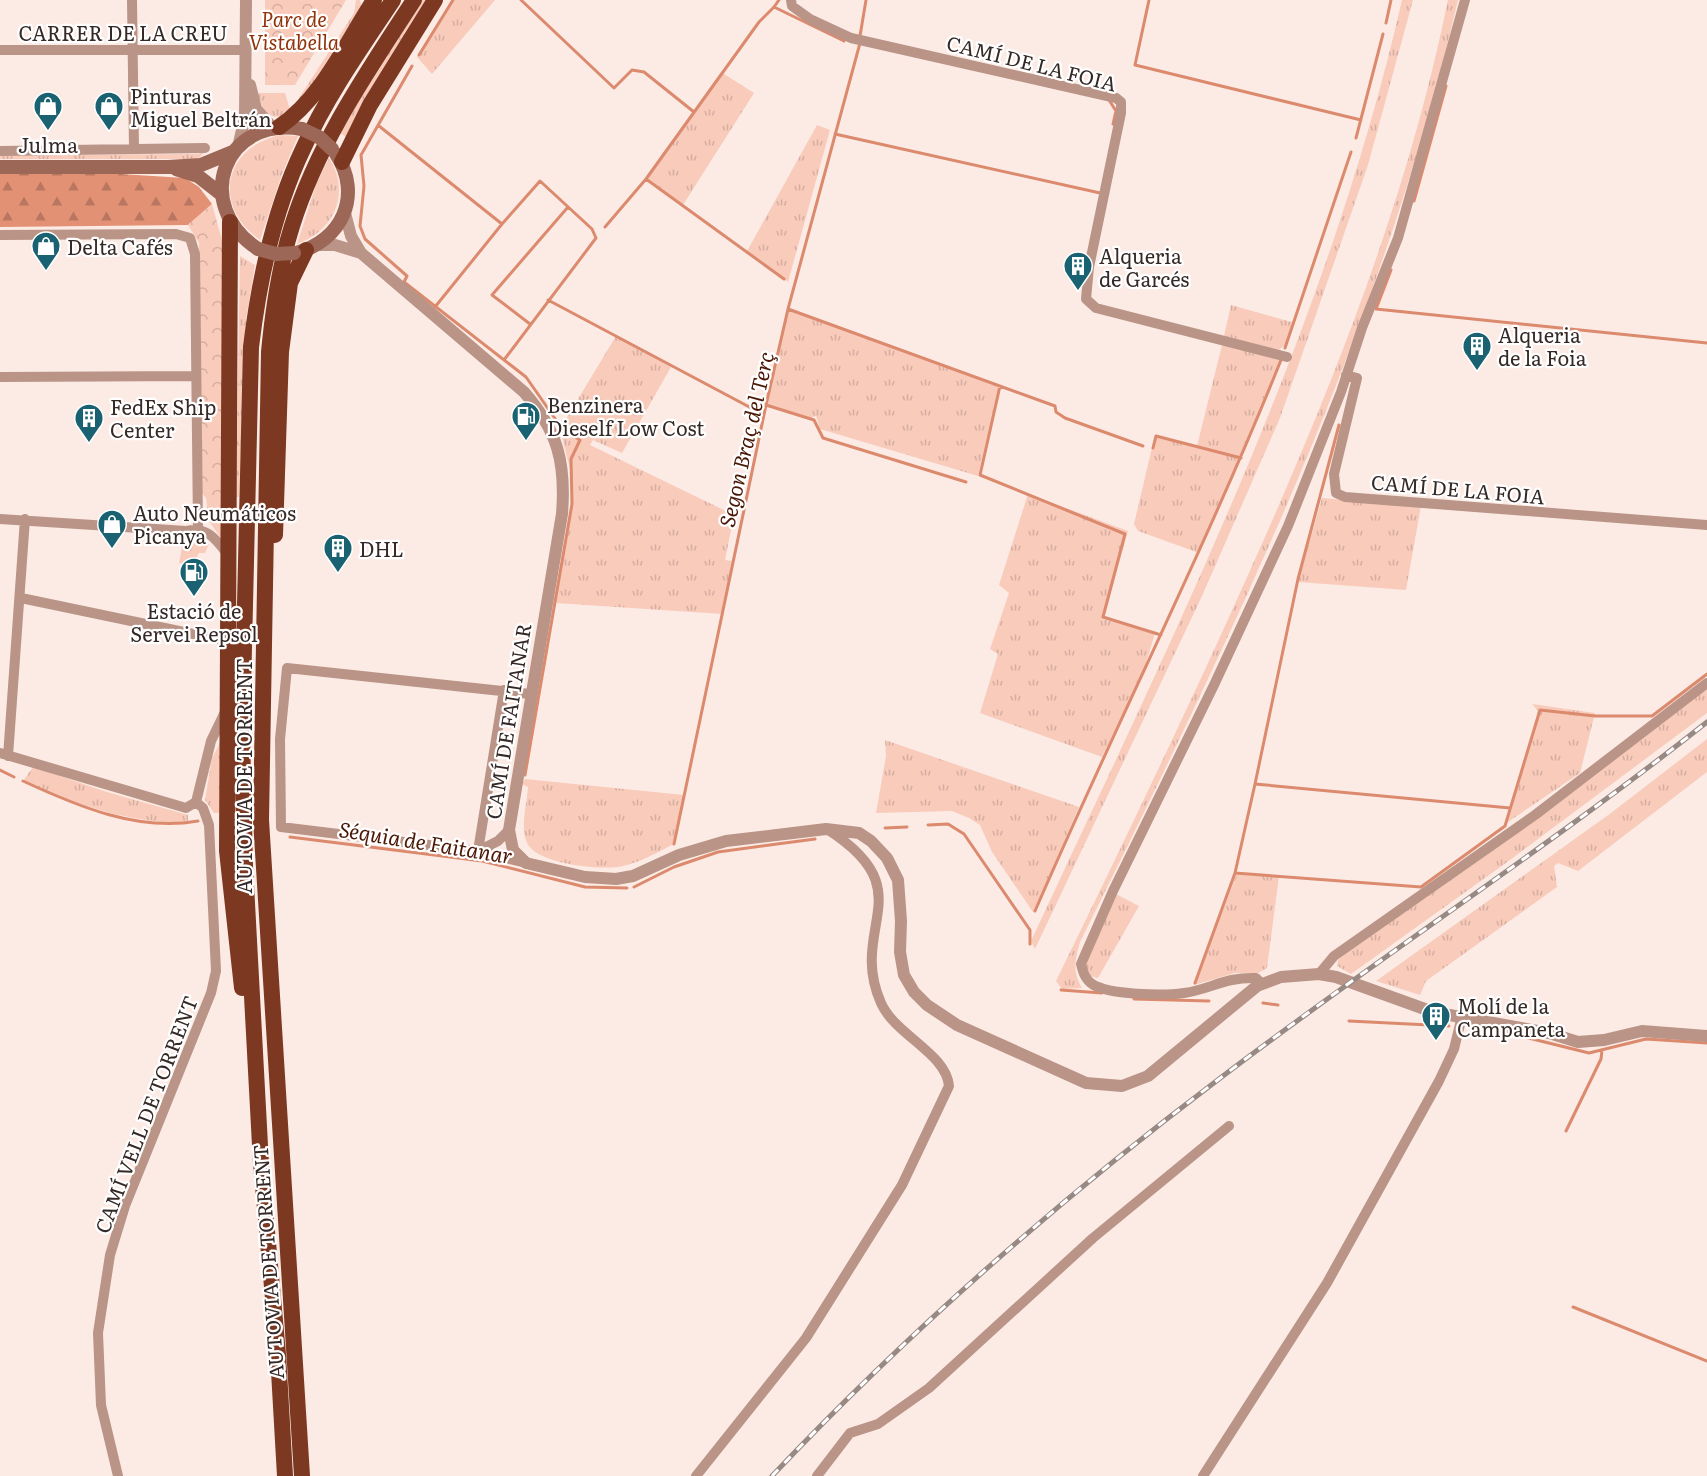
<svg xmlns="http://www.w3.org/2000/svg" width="1707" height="1476" font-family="Literata,serif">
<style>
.grass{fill:url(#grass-tufts)}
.forest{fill:url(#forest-firs)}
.park{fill:url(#park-crowns)}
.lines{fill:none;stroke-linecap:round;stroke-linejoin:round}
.stream{stroke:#dc8a6e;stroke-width:3}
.minor{stroke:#b99487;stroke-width:10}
.tertiary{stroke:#b99487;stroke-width:12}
.secondary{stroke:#9c6756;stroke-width:14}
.trunk{stroke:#7c3820;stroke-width:16}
.rail-casing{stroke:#978984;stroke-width:5}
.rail{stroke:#fff;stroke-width:3;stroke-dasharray:9;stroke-linecap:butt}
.secondary-bridge{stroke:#9c6756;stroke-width:14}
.labels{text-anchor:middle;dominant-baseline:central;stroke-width:4.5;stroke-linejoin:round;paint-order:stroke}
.park-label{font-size:20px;font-style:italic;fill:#923209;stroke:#fff}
.street-label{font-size:20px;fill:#342926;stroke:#fff}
.poi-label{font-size:20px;fill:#342926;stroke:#fff;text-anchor:start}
.water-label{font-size:21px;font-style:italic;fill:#4b1805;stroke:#fff}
</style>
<defs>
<pattern id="grass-tufts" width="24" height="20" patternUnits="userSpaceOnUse" patternTransform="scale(1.5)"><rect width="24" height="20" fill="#f8cbbb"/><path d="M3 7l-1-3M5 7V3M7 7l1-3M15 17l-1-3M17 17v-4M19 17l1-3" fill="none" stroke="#d5aea1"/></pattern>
<pattern id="forest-firs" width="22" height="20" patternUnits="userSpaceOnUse" patternTransform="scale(1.5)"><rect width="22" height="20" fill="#e39175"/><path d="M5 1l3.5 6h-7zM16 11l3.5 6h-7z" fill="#b97660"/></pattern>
<pattern id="park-crowns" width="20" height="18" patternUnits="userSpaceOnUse" patternTransform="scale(1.5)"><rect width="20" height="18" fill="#f8cbbb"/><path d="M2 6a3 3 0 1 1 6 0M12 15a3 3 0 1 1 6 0" fill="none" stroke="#d5aea1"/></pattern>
</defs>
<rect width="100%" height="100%" fill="#fcebe5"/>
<!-- grass -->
<path class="grass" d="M356 0H360L362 8 302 101 299 98 354 13Z
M422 0H428L346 137 340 133 369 82Z
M453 0H495L432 74 417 57Z
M1402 0H1413L1368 165 1280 418 1202 596 1035 949 1031 941C1173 636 1327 330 1402 0Z
M1448 0H1458C1380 335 1232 635 1080 942 1075 960 1072 971 1082 988L1062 989 1056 981C1117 856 1177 732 1234 606 1323 410 1405 211 1448 0Z
M721 72 754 93 683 205 647 178Z
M258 93H285L291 113C269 122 263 114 258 93Z
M817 125 830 130 788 282 746 253Z
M280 135 298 136 282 174 260 240C212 206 223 148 280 135Z
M212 144 198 159H0V155L199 154Z
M329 158C351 192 335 231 297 244L317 182Z
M240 256 255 265 246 319 239 497H236Z
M1231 305 1295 323 1286 344 1279 350 1224 336Z
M788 309 1000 385 978 476 820 429 816 416 810 418 766 405Z
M616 336 671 367 622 453 593 440 590 445 734 515 725 560 732 561 722 614 556 603 571 512 573 481 560 429Z
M1222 345 1280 360 1199 553 1138 531 1134 524 1155 435 1197 446Z
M1028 494 1128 531 1103 619 1155 633 1144 670 1102 757 980 713 998 654 990 649 1009 593 999 585Z
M1322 498 1421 506 1406 590 1298 582Z
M183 542 209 544 205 553H199L193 565 179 563Z
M1707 688V713L1510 860 1351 974 1337 966 1338 960 1346 952Z
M1532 704 1595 713 1580 773 1508 822 1538 711Z
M1707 739V772L1578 871 1558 863 1554 866 1557 887 1426 981 1420 995 1376 981 1611 813Z
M885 740 1079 807 1033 912 992 852 980 825 969 818 952 811 876 813 886 756Z
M220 743 222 813H214L205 800 212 758Z
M33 767 107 792 188 815V823C128 823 77 805 23 781Z
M525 779 684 795 674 844C658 852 641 862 623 866 602 871 536 864 527 843 520 827 527 803 528 787L522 784Z
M1237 873 1279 876 1267 968 1258 973H1235L1194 985Z
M1116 894 1139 906 1098 978 1090 976 1083 959Z"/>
<!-- forest -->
<path class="forest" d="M104 173 185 178 199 187 212 204 188 225 0 227V174Z"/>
<!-- park -->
<path class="park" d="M265 0H346L295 85H265Z
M212 204 225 251 223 541 209 521 206 498 202 493 199 243 188 225Z"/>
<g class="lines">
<!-- stream -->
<path class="stream" d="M521 0 614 88 632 70 644 72 694 112
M1149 0 1135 65 1361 120
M774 7 779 0
M1386 23 1391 0
M860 36 866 0
M419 55 453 0
M412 66 361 155 364 186 360 226 365 239 407 276 404 282 526 377 563 430 580 440 571 459 572 504 525 775
M1109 100 1116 111 1113 124
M379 126 502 224 540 181 592 229 596 238 504 360
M835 134 1100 193
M1356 138 1383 34
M646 179 784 279
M1414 201 1446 86
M605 227 646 179 759 22 774 7 844 41
M1391 270 1376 309 1707 343
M548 300 755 410
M435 307 502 224
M788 309 1055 406 1056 412 1065 418 1143 446
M530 324 492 295 568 207
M1285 348 1351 152
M1000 386 980 475 1125 534 1103 617 1161 635
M766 405 814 420 823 438 966 482
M1153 448 1156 436 1241 458
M0 770 14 777
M23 781C77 806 138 832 198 821
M1255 784 1298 579 1339 425
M928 825 948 824 964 834 1030 930V944
M885 828 907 827
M290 837 482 861 585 887 627 888
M674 844 766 405 788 309 860 43
M1235 873 1255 784 1510 808
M634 887 674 867 718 852 815 839
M1035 911C1115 726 1206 547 1281 360
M1195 983 1235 873 1421 887 1505 826 1540 710 1595 716H1652L1707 674
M1061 990 1102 993
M1134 999 1209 1001
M1263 1003 1278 1005
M1349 1021 1449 1026
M1480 1026 1589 1053 1646 1039 1707 1043
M1566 1131 1601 1059 1602 1050
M1573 1307 1707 1361"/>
<!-- minor -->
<path class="minor" d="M132 0 134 149
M791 0 792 6 810 19 851 38 1116 98 1121 102V113L1089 267 1086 299 1096 308 1287 357
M0 50H246
M0 151 205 148
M0 235 176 234 190 238 195 254 198 528
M1346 375 1357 378 1334 474 1336 493 1345 497 1707 525
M0 377 196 376
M0 519 186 531C207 526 216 539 228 555
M21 598 227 641
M0 753 186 808 196 802
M8 756 25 519
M196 802 211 741 225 712
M478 851 504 690
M478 851 498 841 509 830
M526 863 478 851 281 827 280 739 287 668 530 694
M1319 974 1334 956 1535 815 1707 683
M1262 984 1256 978C1224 977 1212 989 1184 993 1163 996 1109 995 1092 984 1085 979 1083 972 1081 964L1113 891 1214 685 1288 526 1341 392 1362 328 1398 238 1465 0
M118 1476 101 1405 98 1333 110 1255 125 1206 211 993 216 971 209 825 203 808 196 802
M696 1476 806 1338 902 1185 949 1086C946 1053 895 1035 881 1003 847 926 925 892 827 829
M817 1476 850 1433 878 1424 929 1388 1093 1238 1229 1126
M1203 1476 1327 1283 1439 1081 1454 1049 1462 1016"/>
<!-- tertiary -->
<path class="tertiary" d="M250 85 256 109 273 128
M238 147 245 117 246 0
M345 213 351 236 361 253 524 392C558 431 566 463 562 514L509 830 513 850 526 863 585 877 616 879 633 876 679 855 726 841 826 829 859 833 871 841 887 858 898 880 901 921 900 952 904 975 914 992 927 1005 957 1025 1086 1083 1122 1086 1148 1076 1257 986 1281 977 1319 974 1336 977 1433 1012 1549 1033 1578 1042 1604 1040 1642 1031 1707 1036
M320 245H335L361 253"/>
<!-- secondary -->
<path class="secondary" d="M0 167H168L201 165 235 151
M176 169 198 176 221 194
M258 249C191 205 224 115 302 129
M296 253C342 241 363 195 336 154"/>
<!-- trunk -->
<path class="trunk" d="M279 127C322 98 346 43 374 0
M342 162 370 105 435 0
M230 222 227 851 242 988
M275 535 281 352 290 283 306 250
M285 1476 278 1354 261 1164 245 866 242 733 251 347C259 280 274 210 303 149 327 96 361 48 393 0
M302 1476 261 820 269 352C273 310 279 267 292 226 318 143 367 72 414 0"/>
<!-- rail casing -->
<g class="rail-casing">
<path id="rail" d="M772 1476C909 1331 1060 1199 1219 1079 1379 957 1549 847 1707 722"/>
</g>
<!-- rail -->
<use href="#rail" class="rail"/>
<!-- secondary-bridge -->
<path class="secondary-bridge" d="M302 129 319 137 332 149
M258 249 276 254 294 253"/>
</g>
<!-- icons -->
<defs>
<g id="shop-pin" transform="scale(1.5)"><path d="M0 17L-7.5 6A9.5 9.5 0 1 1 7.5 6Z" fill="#1a6271" stroke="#fff"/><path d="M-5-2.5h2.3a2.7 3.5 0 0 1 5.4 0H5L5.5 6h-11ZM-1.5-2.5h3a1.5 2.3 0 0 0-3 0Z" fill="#fff"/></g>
<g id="building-pin" transform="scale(1.5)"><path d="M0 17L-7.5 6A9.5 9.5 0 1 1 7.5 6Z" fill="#1a6271" stroke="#fff"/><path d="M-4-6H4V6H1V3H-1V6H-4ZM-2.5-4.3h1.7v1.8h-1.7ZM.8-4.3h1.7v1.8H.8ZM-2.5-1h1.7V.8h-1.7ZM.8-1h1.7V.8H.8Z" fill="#fff"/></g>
<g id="fuel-pin" transform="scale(1.5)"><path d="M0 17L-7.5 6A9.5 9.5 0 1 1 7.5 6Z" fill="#1a6271" stroke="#fff"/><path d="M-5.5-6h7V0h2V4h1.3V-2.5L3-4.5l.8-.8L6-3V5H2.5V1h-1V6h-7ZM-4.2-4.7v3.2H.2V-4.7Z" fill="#fff"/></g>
</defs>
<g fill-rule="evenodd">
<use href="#shop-pin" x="48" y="106"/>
<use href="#shop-pin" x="109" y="106"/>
<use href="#shop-pin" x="46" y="246"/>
<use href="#building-pin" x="1078" y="266"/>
<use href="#building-pin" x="1477" y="346"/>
<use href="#fuel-pin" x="526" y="416"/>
<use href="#building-pin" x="89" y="418"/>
<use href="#shop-pin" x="112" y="524"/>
<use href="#building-pin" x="338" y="548"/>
<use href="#fuel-pin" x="194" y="572"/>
<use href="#building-pin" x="1436" y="1016"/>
</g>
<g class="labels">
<!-- park labels -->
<g class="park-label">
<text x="294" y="18">Parc de<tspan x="294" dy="23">Vistabella</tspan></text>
</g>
<!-- street labels -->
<g class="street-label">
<text x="123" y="32">CARRER DE LA CREU</text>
<text transform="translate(1032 62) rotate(14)">CAMÍ DE LA FOIA</text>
<text transform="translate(1458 488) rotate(5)">CAMÍ DE LA FOIA</text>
<text transform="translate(507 721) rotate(-81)">CAMÍ DE FAITANAR</text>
<text transform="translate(243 776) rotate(-90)">AUTOVIA DE TORRENT</text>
<text transform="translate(145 1114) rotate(-69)">CAMÍ VELL DE TORRENT</text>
<text transform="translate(267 1262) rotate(-94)">AUTOVIA DE TORRENT</text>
</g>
<!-- poi labels -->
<g class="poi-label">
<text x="130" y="95">Pinturas<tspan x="130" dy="23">Miguel Beltrán</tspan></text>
<text x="48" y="144" text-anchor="middle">Julma</text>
<text x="67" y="246">Delta Cafés</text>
<text x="1099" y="255">Alqueria<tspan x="1099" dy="23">de Garcés</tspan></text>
<text x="1498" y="334">Alqueria<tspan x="1498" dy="23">de la Foia</tspan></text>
<text x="547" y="404">Benzinera<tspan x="547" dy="23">Dieself Low Cost</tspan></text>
<text x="110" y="406">FedEx Ship<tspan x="110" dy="23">Center</tspan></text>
<text x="133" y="512">Auto Neumáticos<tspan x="133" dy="23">Picanya</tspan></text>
<text x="359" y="548">DHL</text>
<text x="194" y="610" text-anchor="middle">Estació de<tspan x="194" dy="23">Servei Repsol</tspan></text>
<text x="1457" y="1005">Molí de la<tspan x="1457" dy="23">Campaneta</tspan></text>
</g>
<!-- water labels -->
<g class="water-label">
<text transform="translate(745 439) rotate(-77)">Segon Braç del Terç</text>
<text transform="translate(426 841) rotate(9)">Séquia de Faitanar</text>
</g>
</g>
</svg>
